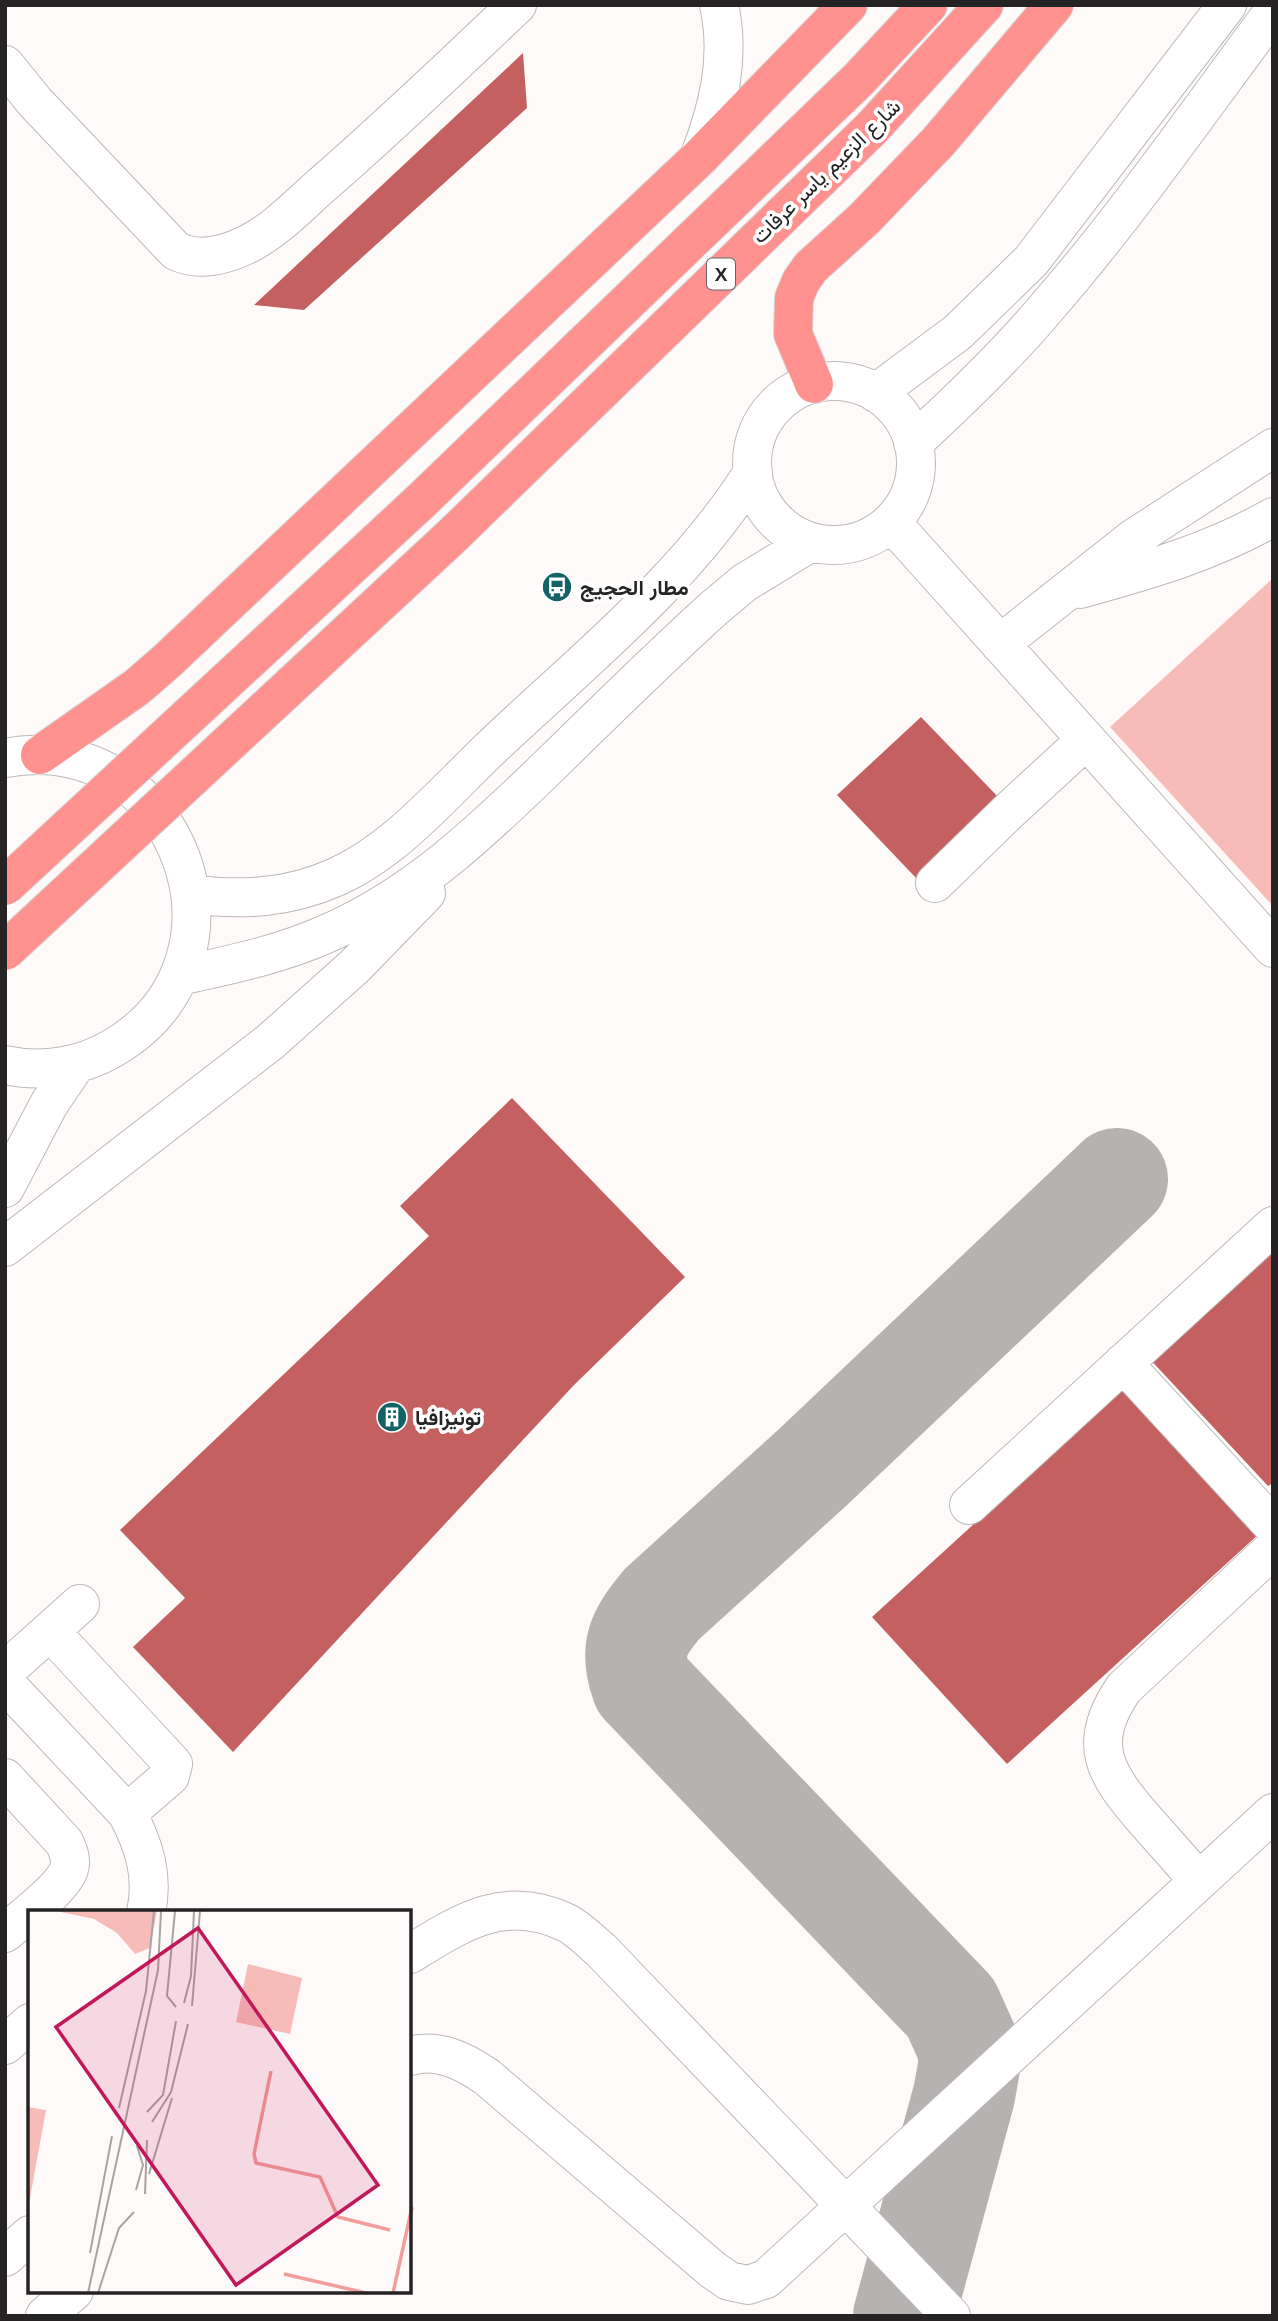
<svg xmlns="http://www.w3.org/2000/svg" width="1278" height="2321" font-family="Arial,Vazirmatn,sans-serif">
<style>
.green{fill:#f7bbb8}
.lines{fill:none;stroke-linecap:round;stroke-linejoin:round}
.taxiway{stroke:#b6b2b2;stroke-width:102}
.building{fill:#c46060}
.minor-casing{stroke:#beb8b8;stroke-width:40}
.highway-casing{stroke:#d8d7d7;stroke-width:40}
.minor{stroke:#fff;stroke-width:38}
.highway{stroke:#ff918f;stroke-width:38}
.highway-bridge-casing{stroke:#d8d7d7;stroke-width:40;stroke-linecap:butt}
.highway-bridge{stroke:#ff918f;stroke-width:38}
.labels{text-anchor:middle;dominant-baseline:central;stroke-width:7;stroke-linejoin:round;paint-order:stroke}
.shield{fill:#fff;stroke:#666565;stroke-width:2}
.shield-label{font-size:19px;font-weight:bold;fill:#252323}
.street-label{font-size:21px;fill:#252323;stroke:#fff}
.poi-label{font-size:21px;font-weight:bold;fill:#252323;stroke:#fff;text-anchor:start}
.inset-river{fill:none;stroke:#f39d9b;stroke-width:3.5}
.inset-road{fill:none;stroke:#a8a4a4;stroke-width:2}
.view{fill:#c2185b;fill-opacity:0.15;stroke:#c2185b;stroke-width:3.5}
.inset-edge{fill:none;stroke:#252323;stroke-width:3.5}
</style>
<rect width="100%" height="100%" fill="#fffafa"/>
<!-- green -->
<path class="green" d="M1273 578V906L1110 727Z"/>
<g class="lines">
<!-- taxiway -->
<path class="taxiway" d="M904 2316 964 2095 969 2067V2048L951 2008 642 1685C629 1649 638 1633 662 1604L812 1468 1117 1179"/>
</g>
<!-- building -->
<path class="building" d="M523 53 527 108 304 310 254 305Z
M921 717 1001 800 917 879 837 795Z
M512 1098 685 1277 574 1385 233 1752 133 1647 185 1598 120 1530 429 1236 400 1206Z
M1273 1240V1483L1268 1486 1147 1356Z
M1125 1386 1260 1533 1007 1764 872 1617Z"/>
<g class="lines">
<!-- minor casing -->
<g class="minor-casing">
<path id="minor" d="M5 65 35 102 176 251C199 262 226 255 248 244 276 230 300 204 323 184 390 126 453 65 517 5
M699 158C718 109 731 58 719 5
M752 463a82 82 0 1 1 164 0a82 82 0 1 1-164 0Z
M876 393 958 332 1031 261 1227 5
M913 443C960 400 1006 356 1047 307 1128 214 1199 111 1273 12
M891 522 1273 948
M1080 589C1148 570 1212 552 1273 517
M1000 644 1134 538 1273 448
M5 758C178 726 265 959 113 1048 81 1067 42 1073 5 1065
M935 883 1010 810 1086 740
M191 894C242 901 289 898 336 877 398 849 446 790 494 745 585 659 686 579 753 472
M179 976C229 965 279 955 326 934 413 897 482 831 549 766 603 713 657 660 713 609L744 583 811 542
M5 1188 49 1104 76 1064
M5 1247 270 1042 355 966 426 893
M1123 1363 1273 1526
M969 1505 1273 1226
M50 1631 173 1764 170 1776 127 1813
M5 1671 80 1604
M5 1683 127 1813C144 1845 154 1876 146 1912
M5 1778 64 1842C68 1850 72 1859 69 1869 63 1888 21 1919 5 1933
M1199 1881C1181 1861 1163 1840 1145 1820 1105 1774 1085 1744 1124 1688L1273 1549
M410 1954C462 1922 505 1893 567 1923 579 1929 591 1942 601 1950L951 2316
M5 2045 30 2023
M410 2056C438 2048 464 2061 487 2077L713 2270 729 2281 748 2285 766 2279 1273 1813
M5 2257 30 2235
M45 2316 74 2291"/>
</g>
<!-- highway casing -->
<g class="highway-casing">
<path id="highway" d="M814 384 793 334 794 298 801 281 811 267 864 219 939 141 1054 5
M421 501 859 79 928 5
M452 536 872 128 984 5
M40 755 137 687 168 660 699 158 848 5"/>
</g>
<!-- minor -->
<use href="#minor" class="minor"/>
<!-- highway -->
<use href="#highway" class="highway"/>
<!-- highway-bridge casing -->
<g class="highway-bridge-casing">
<path id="highway-bridge" d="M5 886 421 501
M5 951 452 536"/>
</g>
<!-- highway-bridge -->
<use href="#highway-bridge" class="highway-bridge"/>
</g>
<!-- icons -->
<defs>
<g id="bus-disc" transform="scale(1.575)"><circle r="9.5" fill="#126267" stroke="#fff"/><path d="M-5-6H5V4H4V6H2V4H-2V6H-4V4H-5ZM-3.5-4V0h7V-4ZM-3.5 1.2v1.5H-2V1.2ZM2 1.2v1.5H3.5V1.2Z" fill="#fff"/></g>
<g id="building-disc" transform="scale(1.575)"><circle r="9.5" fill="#126267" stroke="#fff"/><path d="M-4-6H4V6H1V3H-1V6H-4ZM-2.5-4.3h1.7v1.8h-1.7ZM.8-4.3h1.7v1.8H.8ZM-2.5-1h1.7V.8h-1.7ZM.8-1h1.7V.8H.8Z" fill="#fff"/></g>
</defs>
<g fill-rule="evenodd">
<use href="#bus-disc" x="557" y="587"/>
<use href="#building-disc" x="392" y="1417"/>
</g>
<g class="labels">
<!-- shield labels -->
<rect class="shield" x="707" y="258.5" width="28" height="31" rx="5"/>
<g class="shield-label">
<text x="721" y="274">X</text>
</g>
<!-- street labels -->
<g class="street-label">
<text transform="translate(826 171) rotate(-44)">شارع الزعيم ياسر عرفات</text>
</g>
<!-- poi labels -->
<g class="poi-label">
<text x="580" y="587">مطار الحجيج</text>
<text x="415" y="1417">تونيزافيا</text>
</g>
</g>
<!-- overview -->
<g transform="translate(28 1910)">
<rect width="383" height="383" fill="#fffafa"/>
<path d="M28 1H129L122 38 107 44 89 23 66 9ZM220 54 274 68 262 124 208 112ZM0 197 18 200 0 299Z" fill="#f7bbb8"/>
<path class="inset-river" d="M243 161 226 244 228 253 292 267 310 307 362 320M256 364 338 383M365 383 384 297"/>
<path class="inset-road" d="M147 1 139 86 148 97M156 93 163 66 166 1M164 96 172 1M91 198 118 81 126 1M119 202 135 185 148 111M124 212 143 182 160 114M121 264 144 188M108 280 115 255 109 236M117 284 119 230M62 343 84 226M60 383 130 60 133 1M70 383 91 318 106 302"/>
<path class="view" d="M170 18 350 275 208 375 28 117Z"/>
<rect width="383" height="383" class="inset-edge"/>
</g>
<!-- border -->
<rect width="1278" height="2321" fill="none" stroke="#252323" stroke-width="14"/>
</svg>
